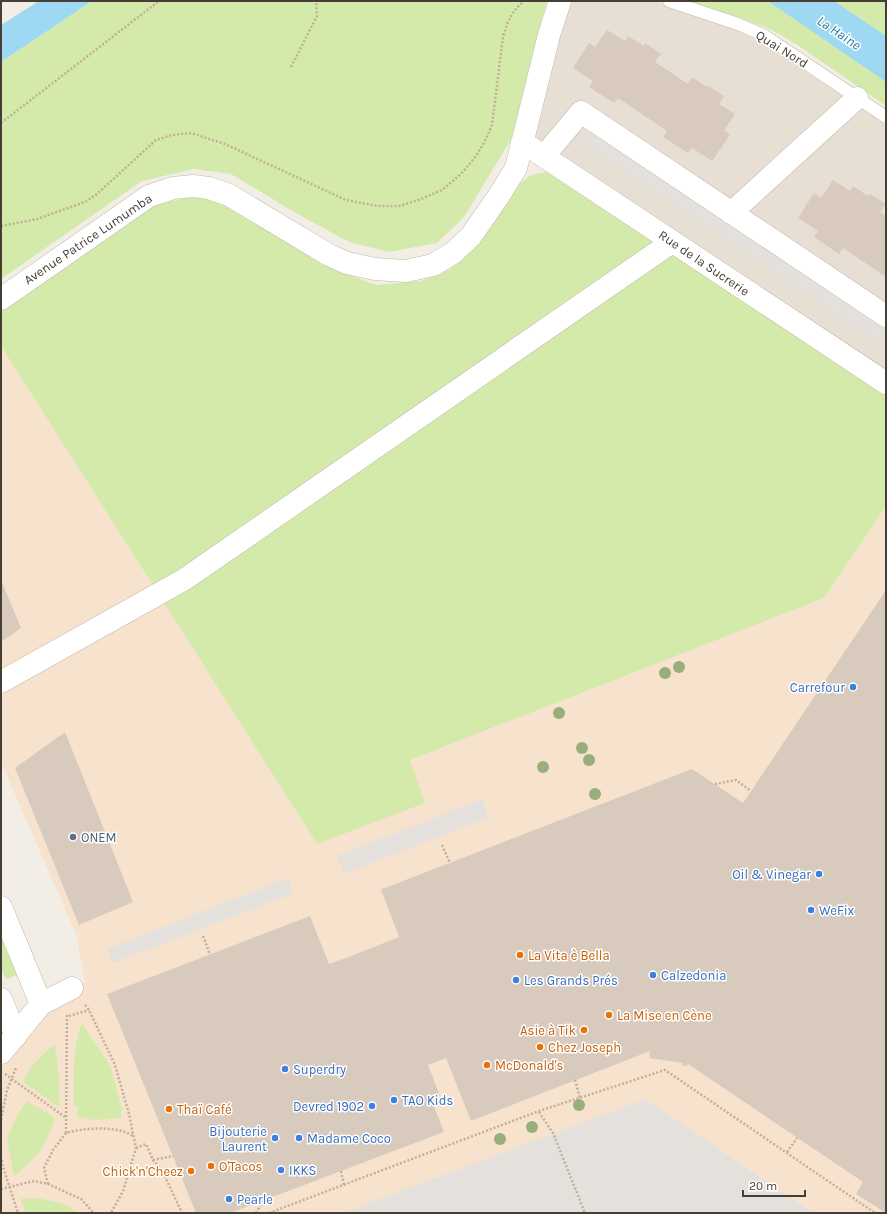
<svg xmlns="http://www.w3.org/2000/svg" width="887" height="1214" font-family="Karla,sans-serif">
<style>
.residential{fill:#e7dfd3}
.commercial{fill:#f7e2ce}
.green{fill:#d3eaab}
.parking{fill:#e4e1dd}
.water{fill:#9ed8f3}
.building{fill:#d8cbbd}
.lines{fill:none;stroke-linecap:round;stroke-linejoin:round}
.lane-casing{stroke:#c2b7aa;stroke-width:13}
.street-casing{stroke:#c2b7aa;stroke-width:23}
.path{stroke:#c2af97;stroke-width:2.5;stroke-dasharray:2 2;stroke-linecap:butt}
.lane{stroke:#fff;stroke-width:12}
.street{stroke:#fff;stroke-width:22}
.tree{fill:#98ae7b}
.shop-dot{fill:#3f7fe0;stroke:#fff;stroke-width:1.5}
.service-dot{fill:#5c6f8a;stroke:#fff;stroke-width:1.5}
.food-dot{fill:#e8710a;stroke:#fff;stroke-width:1.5}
.labels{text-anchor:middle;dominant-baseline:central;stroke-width:3;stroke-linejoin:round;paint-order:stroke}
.street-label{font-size:13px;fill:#463d34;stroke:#fff}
.shop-label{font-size:13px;fill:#366cbe;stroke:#fff;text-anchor:start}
.service-label{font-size:13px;fill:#4e5e75;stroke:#fff;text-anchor:start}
.food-label{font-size:13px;fill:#c56008;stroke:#fff;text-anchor:start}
.water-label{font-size:14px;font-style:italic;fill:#267ba6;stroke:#fff}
</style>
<rect width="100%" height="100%" fill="#f3eee5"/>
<!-- residential -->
<path class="residential" d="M560 1H654L673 7 736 30 761 43 790 61 886 125V383L522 142Z"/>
<!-- commercial -->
<path class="commercial" d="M1 346 317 844 410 760 824 598 886 506V1213H1V1027L85 982 76 934 1 762Z"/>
<!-- green -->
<path class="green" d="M92 1H547L542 18 512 138 464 217 437 243 389 252 349 242 294 212 231 174 194 169 142 181 1 279V62Z
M686 1H886V106L799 46 772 30 741 18Z
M550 171 886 392V506L824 598 410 760 425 803 317 844 1 346V307L158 204 194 196 227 205 340 272 377 285 421 281 450 269 516 186 531 175Z
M1 921 19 974 8 979 4 976 1 970Z
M82 1024 110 1065 122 1108 121 1118 94 1120 76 1116 79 1108 74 1105C73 1083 73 1043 82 1024Z
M55 1044 59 1077V1107L23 1082C29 1066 42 1055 55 1044Z
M27 1101 55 1118C48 1144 35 1160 14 1176L7 1139 18 1113Z
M38 1198 64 1204 78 1213H26L20 1199Z"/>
<!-- parking -->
<path class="parking" d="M593 130 886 327V347L584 144Z
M482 799 489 817 344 874 337 856Z
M288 878 294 893 113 963 107 949Z
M645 1099 813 1213H343Z"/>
<!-- water -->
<path class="water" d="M39 1H92L1 62V25Z
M768 1H834L886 36V82Z"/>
<!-- building -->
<path class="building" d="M607 30 625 41 628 36 644 46 645 43 661 54 655 62 688 84 692 77 707 87 708 86 724 96 719 104 735 114 724 130 730 135 712 161 692 148 688 153 663 137 667 131 618 98 614 103 589 87 593 81 573 68 589 43 595 47Z
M833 180 850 191 853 186 868 196 870 194 886 204 880 212 886 216V277L843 248 839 254 814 237 818 231 798 218 814 193 821 198Z
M1 580 21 628 1 642Z
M886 590V1213L856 1194 863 1182 688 1064 687 1066 682 1065 683 1063 649 1058 650 1051 471 1121 446 1058 428 1065 440 1096 431 1099 444 1132 230 1213H196L107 994 310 916 329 964 349 957 399 937 381 889 385 888 692 769 743 803Z
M65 732 133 902 79 925 15 768Z"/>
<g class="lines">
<!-- lane casing -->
<g class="lane-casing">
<path id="lane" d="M669 1 738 24 765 36 886 117"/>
</g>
<!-- street casing -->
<g class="street-casing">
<path id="street" d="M522 142 886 383
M544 156 581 112 886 316
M731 213 857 98
M1 299 149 196 173 188 193 186 209 188 229 195 329 255 347 263 375 269 406 271 433 265 453 253 471 236 500 194 516 168 549 35 560 1
M1 682 185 579 672 242
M1 907 41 1004
M1 999 16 1036
M1 1053 41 1004 72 988"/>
</g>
<!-- path -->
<path class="path" d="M291 67 317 16 316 1
M1 123 159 1
M1 226 37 219 85 202 97 194 156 140 172 135 191 133 225 144 346 200 378 206H399L421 199 442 190 461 174 476 156 485 141 492 125 503 37C507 22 512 11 524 1
M715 784 736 780 751 791
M442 845 450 863
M203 936 210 955
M85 1005 89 1010 115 1065 129 1114 136 1148 123 1191 111 1213
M67 1015 66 1133C84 1128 117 1125 133 1136
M69 1016 89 1010
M5 1074 65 1117
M575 1080 580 1098
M539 1112 553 1133 585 1213
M1 1120 7 1090 16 1068
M136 1148 146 1144 153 1160 162 1170 182 1213
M787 1152 797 1138
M1 1156 3 1167 18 1213
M153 1160 173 1156
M341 1171 344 1185
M48 1184 44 1168 53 1150 66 1133
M1 1189 34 1181 48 1184 81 1199 94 1213
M256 1213 263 1201
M269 1213 539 1111 665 1070 875 1213"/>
<!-- lane -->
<use href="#lane" class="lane"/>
<!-- street -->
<use href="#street" class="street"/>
</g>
<!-- trees -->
<g class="tree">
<circle cx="679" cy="667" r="6"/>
<circle cx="665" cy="673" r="6"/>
<circle cx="559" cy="713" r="6"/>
<circle cx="582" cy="748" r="6"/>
<circle cx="589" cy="760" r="6"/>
<circle cx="543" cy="767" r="6"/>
<circle cx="595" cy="794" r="6"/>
<circle cx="579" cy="1105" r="6"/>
<circle cx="532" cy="1127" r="6"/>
<circle cx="500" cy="1139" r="6"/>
</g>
<!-- markers -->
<g class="shop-dot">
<circle cx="853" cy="687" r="4"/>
<circle cx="819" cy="874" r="4"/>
<circle cx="811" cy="910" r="4"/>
<circle cx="653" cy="975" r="4"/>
<circle cx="516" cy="980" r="4"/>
<circle cx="285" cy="1069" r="4"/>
<circle cx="394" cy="1100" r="4"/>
<circle cx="372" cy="1106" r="4"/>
<circle cx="275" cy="1138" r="4"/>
<circle cx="299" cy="1138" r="4"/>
<circle cx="281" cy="1170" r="4"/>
<circle cx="229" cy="1199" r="4"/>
</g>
<circle class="service-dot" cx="73" cy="837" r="4"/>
<g class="food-dot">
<circle cx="520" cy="955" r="4"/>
<circle cx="609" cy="1015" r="4"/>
<circle cx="584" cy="1030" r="4"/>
<circle cx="540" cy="1047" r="4"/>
<circle cx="487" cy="1065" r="4"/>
<circle cx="169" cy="1109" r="4"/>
<circle cx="211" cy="1166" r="4"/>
<circle cx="191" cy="1171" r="4"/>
</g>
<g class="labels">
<!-- street labels -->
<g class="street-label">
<text transform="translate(782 49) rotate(32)">Quai Nord</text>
<text transform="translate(88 239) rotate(-34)">Avenue Patrice Lumumba</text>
<text transform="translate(704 263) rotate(34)">Rue de la Sucrerie</text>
</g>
<!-- shop labels -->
<g class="shop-label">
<text x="845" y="687" text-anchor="end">Carrefour</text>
<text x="811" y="874" text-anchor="end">Oil &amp; Vinegar</text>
<text x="819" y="910">WeFix</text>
<text x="661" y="975">Calzedonia</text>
<text x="524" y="980">Les Grands Prés</text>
<text x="293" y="1069">Superdry</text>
<text x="402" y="1100">TAO Kids</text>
<text x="364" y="1106" text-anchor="end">Devred 1902</text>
<text x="267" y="1131" text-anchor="end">Bijouterie<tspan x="267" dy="15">Laurent</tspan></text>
<text x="307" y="1138">Madame Coco</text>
<text x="289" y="1170">IKKS</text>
<text x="237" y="1199">Pearle</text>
</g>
<!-- service labels -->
<g class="service-label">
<text x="81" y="837">ONEM</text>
</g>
<!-- food labels -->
<g class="food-label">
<text x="528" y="955">La Vita è Bella</text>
<text x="617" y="1015">La Mise en Cène</text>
<text x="576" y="1030" text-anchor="end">Asie à Tik</text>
<text x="548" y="1047">Chez Joseph</text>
<text x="495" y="1065">McDonald's</text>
<text x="177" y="1109">Thaï Café</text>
<text x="219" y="1166">O'Tacos</text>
<text x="183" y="1171" text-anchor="end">Chick'n'Cheez</text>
</g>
<!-- water labels -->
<g class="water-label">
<text transform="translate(839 33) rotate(34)">La Haine</text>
</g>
</g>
<!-- border -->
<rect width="887" height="1214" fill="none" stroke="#463d34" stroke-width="4"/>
<!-- scale -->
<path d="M743 1190v6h62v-6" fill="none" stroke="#463d34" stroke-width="2"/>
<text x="749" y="1190" font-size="12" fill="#463d34" stroke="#ffffff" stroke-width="3" paint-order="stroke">20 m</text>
</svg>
